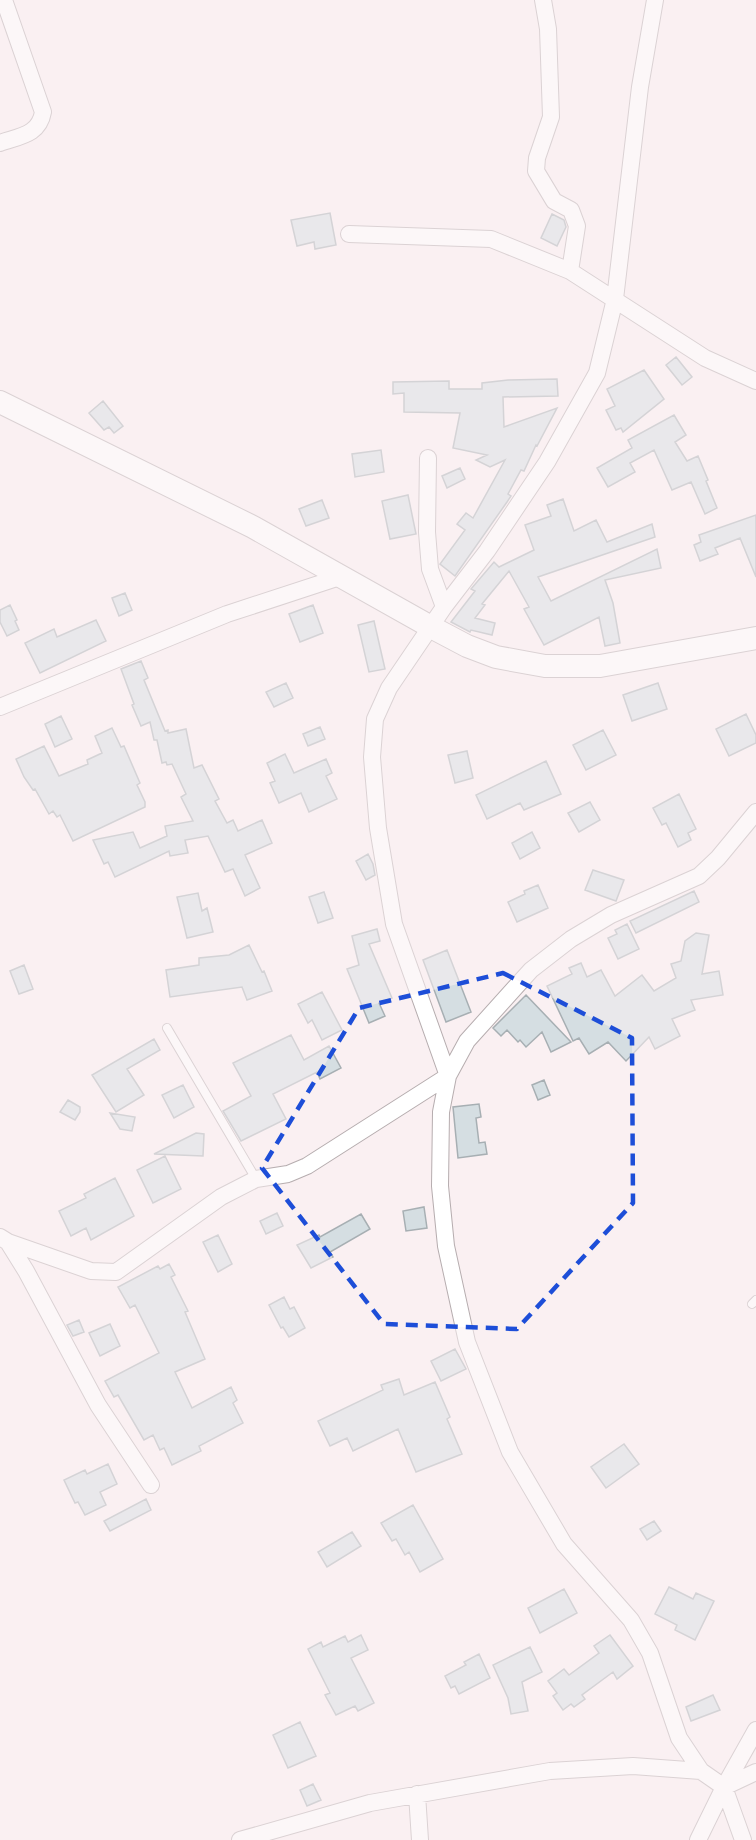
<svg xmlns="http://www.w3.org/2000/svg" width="756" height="1840" font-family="Georgia,serif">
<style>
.building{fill:#d5dee2;stroke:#a7afb3;stroke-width:1.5}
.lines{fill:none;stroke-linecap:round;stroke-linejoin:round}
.lane-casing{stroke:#b6adaf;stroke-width:10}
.street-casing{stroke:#b6adaf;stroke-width:18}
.secondary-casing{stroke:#b6adaf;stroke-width:24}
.lane{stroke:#fff;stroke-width:8}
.street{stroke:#fff;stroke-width:16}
.secondary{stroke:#fff;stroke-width:22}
.marked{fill:none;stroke:#1d4ed8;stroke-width:4.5;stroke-dasharray:12 8;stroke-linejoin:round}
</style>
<rect width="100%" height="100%" fill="#faf0f2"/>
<!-- building -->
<path class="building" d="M330 213 336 245 315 249 314 242 297 246 291 220Z
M552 214 564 220 566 227 557 246 541 238Z
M676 357 692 377 682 385 666 365Z
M644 370 664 399 623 432 621 428 616 430 606 410 615 406 607 389Z
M557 379 558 396 503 397 504 427 557 408 537 446 536 445 524 471 521 470 508 494 511 496 507 502 455 576 440 564 465 530 457 524 466 513 473 518 505 460 490 467 476 460 487 455 453 448 460 413 404 412V393L393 394V382L449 381V389H482V383L508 380Z
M103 401 123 426 114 433 109 427 104 430 89 413Z
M674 415 686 435 675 442 687 461 698 456 708 480 706 481 717 508 705 514 691 482 672 490 654 450 630 463 635 472 608 487 597 468 632 448 628 440Z
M381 450 384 472 355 477 352 454Z
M460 468 465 479 447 488 442 476Z
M408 495 416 534 390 539 382 501Z
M563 499 574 531 596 520 607 542 652 524 655 537 538 577 551 601 657 549 661 568 605 580 613 603 620 643 605 646 599 617 544 645 524 609 529 607 509 571 482 604 485 605 475 618 495 623 492 635 471 630 470 632 451 622 475 591 471 589 494 562 499 567 534 550 525 525 551 516 547 505Z
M322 500 329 518 306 526 299 509Z
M756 515V577L740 538 715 548 718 554 700 561 694 545 701 542 699 535Z
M125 593 132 610 119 616 112 598Z
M10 605 17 620 15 621 19 630 7 636 0 622V610Z
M313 605 323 633 300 642 289 614Z
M96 620 106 641 40 673 25 643 54 629 57 637Z
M374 621 385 669 369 672 358 625Z
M141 661 148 678 144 680 165 731 168 730V733L186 729 194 768 202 765 219 799 215 801 227 823 233 820 238 831 262 820 272 843 245 855 260 888 245 896 233 869 225 872 208 836 185 840 188 853 170 856 169 851 115 877 108 862 104 864 93 840 133 832 140 848 167 836 165 826 193 821 181 797 186 794 172 764 167 765 166 762 162 763 157 740H154L150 722 141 726 132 705 134 704 121 669Z
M286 683 293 698 274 707 266 692Z
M658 683 667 709 632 721 623 695Z
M746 714 756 735V743L729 756 716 729Z
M61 716 72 739 55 747 45 724Z
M320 727 325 739 308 746 303 734Z
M112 728 121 747 124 746 140 783 137 785 145 802V807L73 841 60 815 57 817 53 811 49 814 35 789 33 790 24 777 16 759 44 746 59 776 88 764 87 760 102 753 95 736Z
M603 730 616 755 586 770 573 745Z
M467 751 473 778 455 783 448 755Z
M285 754 294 773 326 759 332 773 326 776 337 799 309 812 301 793 279 803 270 783 275 781 267 763Z
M546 761 561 794 524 810 520 803 487 819 476 795Z
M679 794 696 829 688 833 691 840 678 847 666 823 662 825 653 808Z
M590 802 600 820 579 832 568 813Z
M532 832 540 848 520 859 512 843Z
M368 854 373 864 375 875 366 880 356 861Z
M593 870 624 880 616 901 585 890Z
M538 885 548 908 517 922 508 902 525 894 524 891Z
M694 891 699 902 636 933 630 921Z
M324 892 333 918 318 923 309 897Z
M198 893 202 911 207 908 213 932 187 938 177 897Z
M627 924 639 949 618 959 608 938 617 934 615 930Z
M377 929 380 941 369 944 392 998 379 1003 385 1016 369 1023 347 969 359 965 352 936Z
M696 933 709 935 702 974 719 971 723 995 691 1000 695 1010 672 1019 680 1036 655 1049 649 1037 626 1061 608 1042 589 1054 579 1038 573 1041 547 986 572 974 569 968 581 963 587 977 601 970 615 996 642 975 654 991 676 978 671 964 681 961 685 941Z
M249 945 262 972 264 971 272 991 247 1000 242 987 170 997 166 970 199 965V958L229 955Z
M447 950 471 1012 446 1022 423 960Z
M24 965 33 989 19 994 10 971Z
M322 992 342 1030 322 1040 312 1020 308 1023 298 1004Z
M526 995 571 1042 551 1052 542 1032 526 1047 520 1040 518 1042 507 1030 501 1036 493 1028Z
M291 1035 304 1060 329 1046 341 1068 320 1079 317 1072 273 1094 286 1119 241 1141 223 1111 251 1096 233 1063Z
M154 1039 160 1050 127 1069 144 1095 116 1112 92 1075Z
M544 1080 550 1095 538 1100 532 1085Z
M183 1085 194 1107 174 1118 162 1095Z
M68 1100 80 1107V1112L75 1120 60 1112Z
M479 1104 481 1117 476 1118 479 1143 485 1142 487 1154 458 1158 453 1107Z
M110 1113 135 1117 132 1131 120 1129Z
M196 1133 204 1134 203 1156 154 1154Z
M165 1156 181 1189 153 1203 137 1170Z
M115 1178 134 1216 91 1240 86 1228 71 1236 59 1211 86 1198 84 1194Z
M424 1207 427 1228 406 1231 403 1211Z
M277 1213 283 1226 266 1234 260 1221Z
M361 1214 370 1229 330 1252 333 1257 311 1268 297 1245 319 1235 320 1237Z
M218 1235 232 1264 218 1272 203 1242Z
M169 1264 175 1275 171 1277 188 1311 185 1312 205 1359 175 1372 192 1408 231 1387 237 1400 233 1403 243 1423 199 1446 201 1451 172 1465 164 1448 160 1450 153 1435 144 1440 118 1395 114 1397 105 1381 159 1353 135 1305 130 1308 118 1287 158 1266 160 1269Z
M284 1297 290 1309 294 1307 305 1328 289 1337 283 1327 281 1328 269 1305Z
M79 1320 84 1332 73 1336 67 1325Z
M110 1324 120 1346 100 1356 89 1333Z
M455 1349 466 1369 441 1381 431 1361Z
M399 1379 404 1395 435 1382 450 1417 447 1419 462 1454 416 1472 398 1429 353 1451 347 1438 330 1446 318 1421 383 1390 381 1385Z
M624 1444 639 1464 606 1488 591 1467Z
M108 1464 117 1484 100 1492 106 1505 85 1515 78 1502 75 1503 64 1480 85 1470 87 1474Z
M146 1499 151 1510 110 1531 104 1521Z
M413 1505 443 1559 420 1572 409 1552 405 1555 396 1539 392 1541 381 1523Z
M654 1521 661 1531 647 1540 640 1529Z
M352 1532 361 1546 327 1567 318 1552Z
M669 1587 693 1599 696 1593 714 1601 695 1640 675 1630 677 1625 655 1614Z
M564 1589 577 1613 540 1633 528 1608Z
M361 1635 368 1650 351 1658 374 1703 358 1711 355 1706 336 1715 325 1695 330 1693 308 1649 321 1642 323 1647 345 1636 348 1642Z
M610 1635 633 1666 617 1679 613 1672 582 1695 585 1699 574 1707 571 1704 563 1710 553 1696 557 1693 548 1681 564 1669 569 1675 599 1653 594 1646Z
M530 1647 542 1672 522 1682 528 1711 511 1714 508 1698 493 1665Z
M479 1654 490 1678 459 1694 455 1686 451 1688 445 1676 466 1665 464 1662Z
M713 1695 720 1710 691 1721 686 1707Z
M300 1722 316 1756 288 1768 273 1735Z
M313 1784 321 1800 307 1806 300 1790Z"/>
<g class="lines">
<!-- lane casing -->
<g class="lane-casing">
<path id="lane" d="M167 1028 256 1179
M752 1304 756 1300"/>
</g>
<!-- street casing -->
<g class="street-casing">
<path id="street" d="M543 0 548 29 551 117 537 158 536 171 554 201 571 210 577 226 570 271
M655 0 640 87 615 299 597 373 547 462 487 551 444 607 389 688 375 719 372 757 378 828 394 924 448 1076 441 1112 440 1186 446 1246 467 1342 510 1452 564 1544 631 1620 650 1653 679 1738 701 1771 724 1787 743 1840
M0 143C20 136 39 135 43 112L4 0
M349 234 491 239 570 271 705 358 756 381
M428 458 427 532 430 569 444 607
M0 707 227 614 340 577
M0 1237 8 1242 91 1271 116 1272 221 1197 256 1179 288 1174 307 1166 448 1076 467 1041 531 970 571 939 611 915 699 876 718 858 756 812
M8 1242 26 1271 98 1405 151 1485
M724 1787 756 1772
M417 1794 420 1840
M240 1840 370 1803 550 1771 633 1766 701 1771
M698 1840 724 1787 756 1730"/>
</g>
<!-- secondary casing -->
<g class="secondary-casing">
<path id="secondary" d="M0 402 253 527 431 627 467 646 496 657 545 666H600L756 638"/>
</g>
<!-- lane -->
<use href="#lane" class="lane"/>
<!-- street -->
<use href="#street" class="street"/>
<!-- secondary -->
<use href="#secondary" class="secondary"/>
</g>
<!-- marked area -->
<path d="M0 0H756V1840H0ZM503 973 632 1038 633 1203 517 1329 384 1324 262 1168 359 1008Z" fill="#faf0f2" fill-opacity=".55" fill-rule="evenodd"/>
<path class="marked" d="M503 973 632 1038 633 1203 517 1329 384 1324 262 1168 359 1008Z"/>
</svg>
